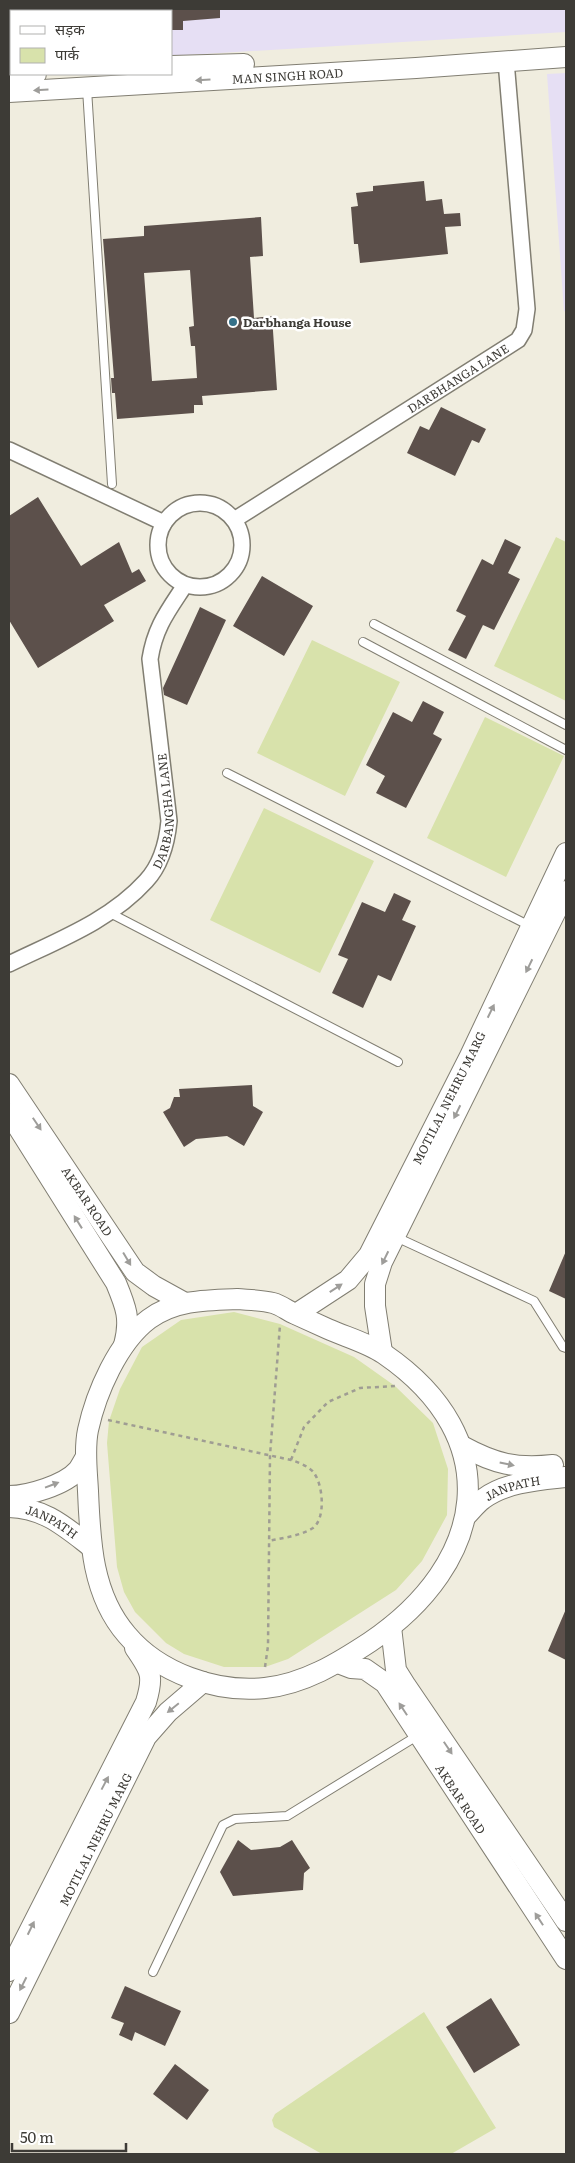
<svg xmlns="http://www.w3.org/2000/svg" width="575" height="2163" font-family="Literata,'Noto Sans Devanagari',serif">
<style>
.commercial{fill:#e6dff4}
.green{fill:#d8e2ab}
.building{fill:#5c504b;fill-rule:evenodd}
.lines{fill:none;stroke-linecap:round;stroke-linejoin:round}
.lane-casing{stroke:#817e72;stroke-width:10}
.street-casing{stroke:#817e72;stroke-width:18}
.secondary-casing{stroke:#817e72;stroke-width:22}
.path{stroke:#9f9d93;stroke-width:2.5;stroke-dasharray:4 4;stroke-linecap:butt}
.lane{stroke:#fff;stroke-width:8}
.street{stroke:#fff;stroke-width:15}
.secondary{stroke:#fff;stroke-width:20}
.oneway{fill:#9e9d9a}
.poi-dot{fill:#357189;stroke:#fff;stroke-width:2}
.labels{text-anchor:middle;dominant-baseline:central;stroke-width:5;stroke-linejoin:round;paint-order:stroke}
.street-label{font-size:12px;fill:#3d3b36;stroke:#fff}
.poi-label{font-size:12px;font-weight:bold;fill:#3d3b36;stroke:#fff;text-anchor:start}
</style>
<rect width="100%" height="100%" fill="#f0eddf"/>
<!-- commercial -->
<path class="commercial" d="M9 9H120L121 11H11V67H9Z
M148 9H566V32L171 56V11H148Z
M566 73V312L564 311 547 74Z"/>
<!-- green -->
<path class="green" d="M556 537 566 542V701L494 666Z
M312 640 400 682 345 796 257 753Z
M485 717 564 756 506 877 427 838Z
M264 808 374 861 320 973 210 920Z
M234 1312 280 1324 354 1357 395 1386 433 1423 448 1469 447 1515 422 1561 396 1590 288 1659 265 1667H224L184 1654 166 1643 135 1612 124 1592 117 1567 107 1443 109 1421 120 1389 142 1347 181 1320Z
M424 2012 496 2128 451 2154H322L274 2127 272 2120 275 2114Z"/>
<!-- building -->
<path class="building" d="M171 9H220V18L183 21V30H171Z
M424 181 426 201 442 199 444 214 460 213 461 226 445 227 448 254 360 263 358 244H354L351 207 358 206 356 193 373 191V186Z
M261 217 263 256 250 257 254 318 272 316 277 390 202 396 203 405H194V413L117 419 115 393H112L111 378H114L103 239 144 236V226ZM190 270 194 326 189 327 191 346H195L197 378 152 381 144 273Z
M441 407 486 429 479 443 472 440 455 476 407 453 420 426 429 430Z
M38 497 81 566 119 542 132 573 139 569 146 581 104 605 114 621 38 668 9 620V516Z
M505 539 521 547 508 573 520 579 494 630 483 625 466 659 448 650 466 616 456 611 482 559 493 565Z
M262 576 313 606 284 656 233 626Z
M200 607 226 620 187 705 164 695 163 688Z
M423 701 444 712 433 734 442 739 406 808 376 793 385 776 366 765 393 712 412 722Z
M394 893 411 901 402 920 416 926 391 981 378 975 363 1008 332 993 348 959 338 955 362 902 385 912Z
M252 1085 253 1106 263 1112 244 1146 227 1136 196 1139 184 1147 163 1112 170 1108 174 1097H180L179 1089Z
M566 1251V1299L549 1291Z
M566 1609V1660L548 1651Z
M238 1840 251 1850 280 1847 292 1840 310 1868 304 1873 303 1890 233 1896 220 1872Z
M125 1986 181 2011 165 2046 135 2032 132 2041 119 2035 124 2023 111 2018Z
M491 1998 520 2045 474 2073 446 2027Z
M175 2064 209 2090 187 2120 153 2094Z"/>
<g class="lines">
<!-- lane casing -->
<g class="lane-casing">
<path id="lane" d="M130 9V11
M87 89 112 484
M374 624 566 725
M363 642 566 750
M227 773 530 926
M110 913 398 1062
M396 1237 534 1301 563 1347 566 1348
M153 1972 223 1825 235 1819 287 1816 417 1736"/>
</g>
<!-- street casing -->
<g class="street-casing">
<g id="street">
<path d="M9 450 164 523"/>
<circle cx="200" cy="545" r="42"/>
<path id="s1" d="M234 520 518 340 524 330 527 309 506 61"/>
<path id="s2" d="M9 964C56 941 110 921 146 881 161 865 167 842 169 821L150 659C155 627 168 611 185 585"/>
</g>
</g>
<!-- secondary casing -->
<g class="secondary-casing">
<g id="secondary">
<path d="M171 66 244 64"/>
<path d="M9 75 36 74"/>
<path id="s3" d="M9 92 416 68 566 57"/>
<path id="s4" d="M9 1084 135 1272 154 1286 183 1302"/>
<path d="M9 1113 116 1283C126 1307 131 1319 124 1345"/>
<path d="M237 1299C248 1300 262 1300 273 1303 281 1305 288 1311 295 1314 306 1319 317 1324 328 1329 346 1337 368 1343 384 1354 508 1439 487 1563 370 1642 338 1663 304 1684 265 1688 216 1693 159 1673 127 1635 92 1595 90 1541 88 1491 87 1471 84 1449 88 1430 96 1393 118 1342 149 1319 175 1300 206 1300 237 1299Z"/>
<path id="s5" d="M296 1314 348 1280 369 1255 470 1056 566 853"/>
<path d="M382 1352 375 1306V1284L382 1262 566 891"/>
<path d="M462 1446C495 1464 516 1469 553 1465"/>
<path d="M9 1496C28 1496 65 1485 78 1470 81 1466 83 1461 86 1457"/>
<path id="s6" d="M9 1507C44 1508 64 1526 90 1546"/>
<path id="s7" d="M466 1516C472 1510 477 1503 483 1499 506 1482 539 1480 566 1477"/>
<path d="M391 1627 396 1670 406 1686 566 1921"/>
<path id="s8" d="M338 1663 351 1668 365 1669 385 1683 566 1959"/>
<path d="M9 1971 146 1702C154 1676 151 1671 135 1648"/>
<path id="s9" d="M9 2013 146 1737 168 1712 203 1682"/>
</g>
</g>
<!-- path -->
<path class="path" d="M108 1420 291 1460C298 1462 310 1467 314 1473 323 1485 326 1518 313 1528 300 1536 283 1538 268 1541
M291 1460 304 1427 328 1402 360 1388 395 1386
M265 1667 268 1646 270 1455 280 1325"/>
<!-- lane -->
<use href="#lane" class="lane"/>
<!-- street -->
<use href="#street" class="street"/>
<!-- secondary -->
<use href="#secondary" class="secondary"/>
</g>
<!-- one-way arrows -->
<defs><path id="oneway-solid" d="M-6-.8H1V-3.2L6.5 0L1 3.2V.8H-6Z" transform="scale(1.25)"/></defs>
<g class="oneway">
<use href="#oneway-solid" transform="translate(203 80) rotate(176)"/>
<use href="#oneway-solid" transform="translate(41 90) rotate(177)"/>
<use href="#oneway-solid" transform="translate(529 966) rotate(116)"/>
<use href="#oneway-solid" transform="translate(491 1011) rotate(-64)"/>
<use href="#oneway-solid" transform="translate(457 1112) rotate(116)"/>
<use href="#oneway-solid" transform="translate(37 1124) rotate(56)"/>
<use href="#oneway-solid" transform="translate(78 1222) rotate(-122)"/>
<use href="#oneway-solid" transform="translate(385 1258) rotate(116)"/>
<use href="#oneway-solid" transform="translate(127 1259) rotate(59)"/>
<use href="#oneway-solid" transform="translate(336 1288) rotate(-33)"/>
<use href="#oneway-solid" transform="translate(507 1464) rotate(12)"/>
<use href="#oneway-solid" transform="translate(52 1485) rotate(-21)"/>
<use href="#oneway-solid" transform="translate(173 1708) rotate(141)"/>
<use href="#oneway-solid" transform="translate(403 1709) rotate(-123)"/>
<use href="#oneway-solid" transform="translate(448 1748) rotate(56)"/>
<use href="#oneway-solid" transform="translate(105 1783) rotate(-62)"/>
<use href="#oneway-solid" transform="translate(539 1919) rotate(-123)"/>
<use href="#oneway-solid" transform="translate(31 1928) rotate(-64)"/>
<use href="#oneway-solid" transform="translate(23 1984) rotate(117)"/>
</g>
<!-- markers -->
<circle class="poi-dot" cx="233" cy="322" r="5"/>
<g class="labels">
<!-- street labels -->
<g class="street-label">
<text stroke="none"><textPath href="#s3" startOffset="279">MAN SINGH ROAD</textPath></text>
<text stroke="none"><textPath href="#s1" startOffset="265">DARBHANGA LANE</textPath></text>
<text stroke="none"><textPath href="#s2" startOffset="236">DARBANGHA LANE</textPath></text>
<text stroke="none"><textPath href="#s5" startOffset="271">MOTILAL NEHRU MARG</textPath></text>
<text stroke="none"><textPath href="#s4" startOffset="141">AKBAR ROAD</textPath></text>
<text stroke="none"><textPath href="#s7" startOffset="56">JANPATH</textPath></text>
<text stroke="none"><textPath href="#s6" startOffset="46">JANPATH</textPath></text>
<text stroke="none"><textPath href="#s8" startOffset="191">AKBAR ROAD</textPath></text>
<text stroke="none"><textPath href="#s9" startOffset="194">MOTILAL NEHRU MARG</textPath></text>
</g>
<!-- poi labels -->
<g class="poi-label">
<text x="243" y="322">Darbhanga House</text>
</g>
</g>
<!-- border -->
<rect width="575" height="2163" fill="none" stroke="#3d3b36" stroke-width="20"/>
<!-- legend -->
<rect x="10" y="10" width="162" height="65" fill="#ffffff" stroke="#b1b1af"/>
<rect x="20" y="26" width="25" height="8" fill="#ffffff" stroke="#b1b1af"/>
<text x="55" y="35" font-size="15" fill="#3d3b36">सड़क</text>
<rect x="20" y="48" width="25" height="15" fill="#d8e2ab" stroke="#b1b1af"/>
<text x="55" y="60" font-size="15" fill="#3d3b36">पार्क</text>
<!-- scale -->
<path d="M12 2143v8h114v-8" fill="none" stroke="#3d3b36" stroke-width="2.5"/>
<text x="20" y="2143" font-size="15" fill="#3d3b36" stroke="#ffffff" stroke-width="4" paint-order="stroke">50 m</text>
</svg>
